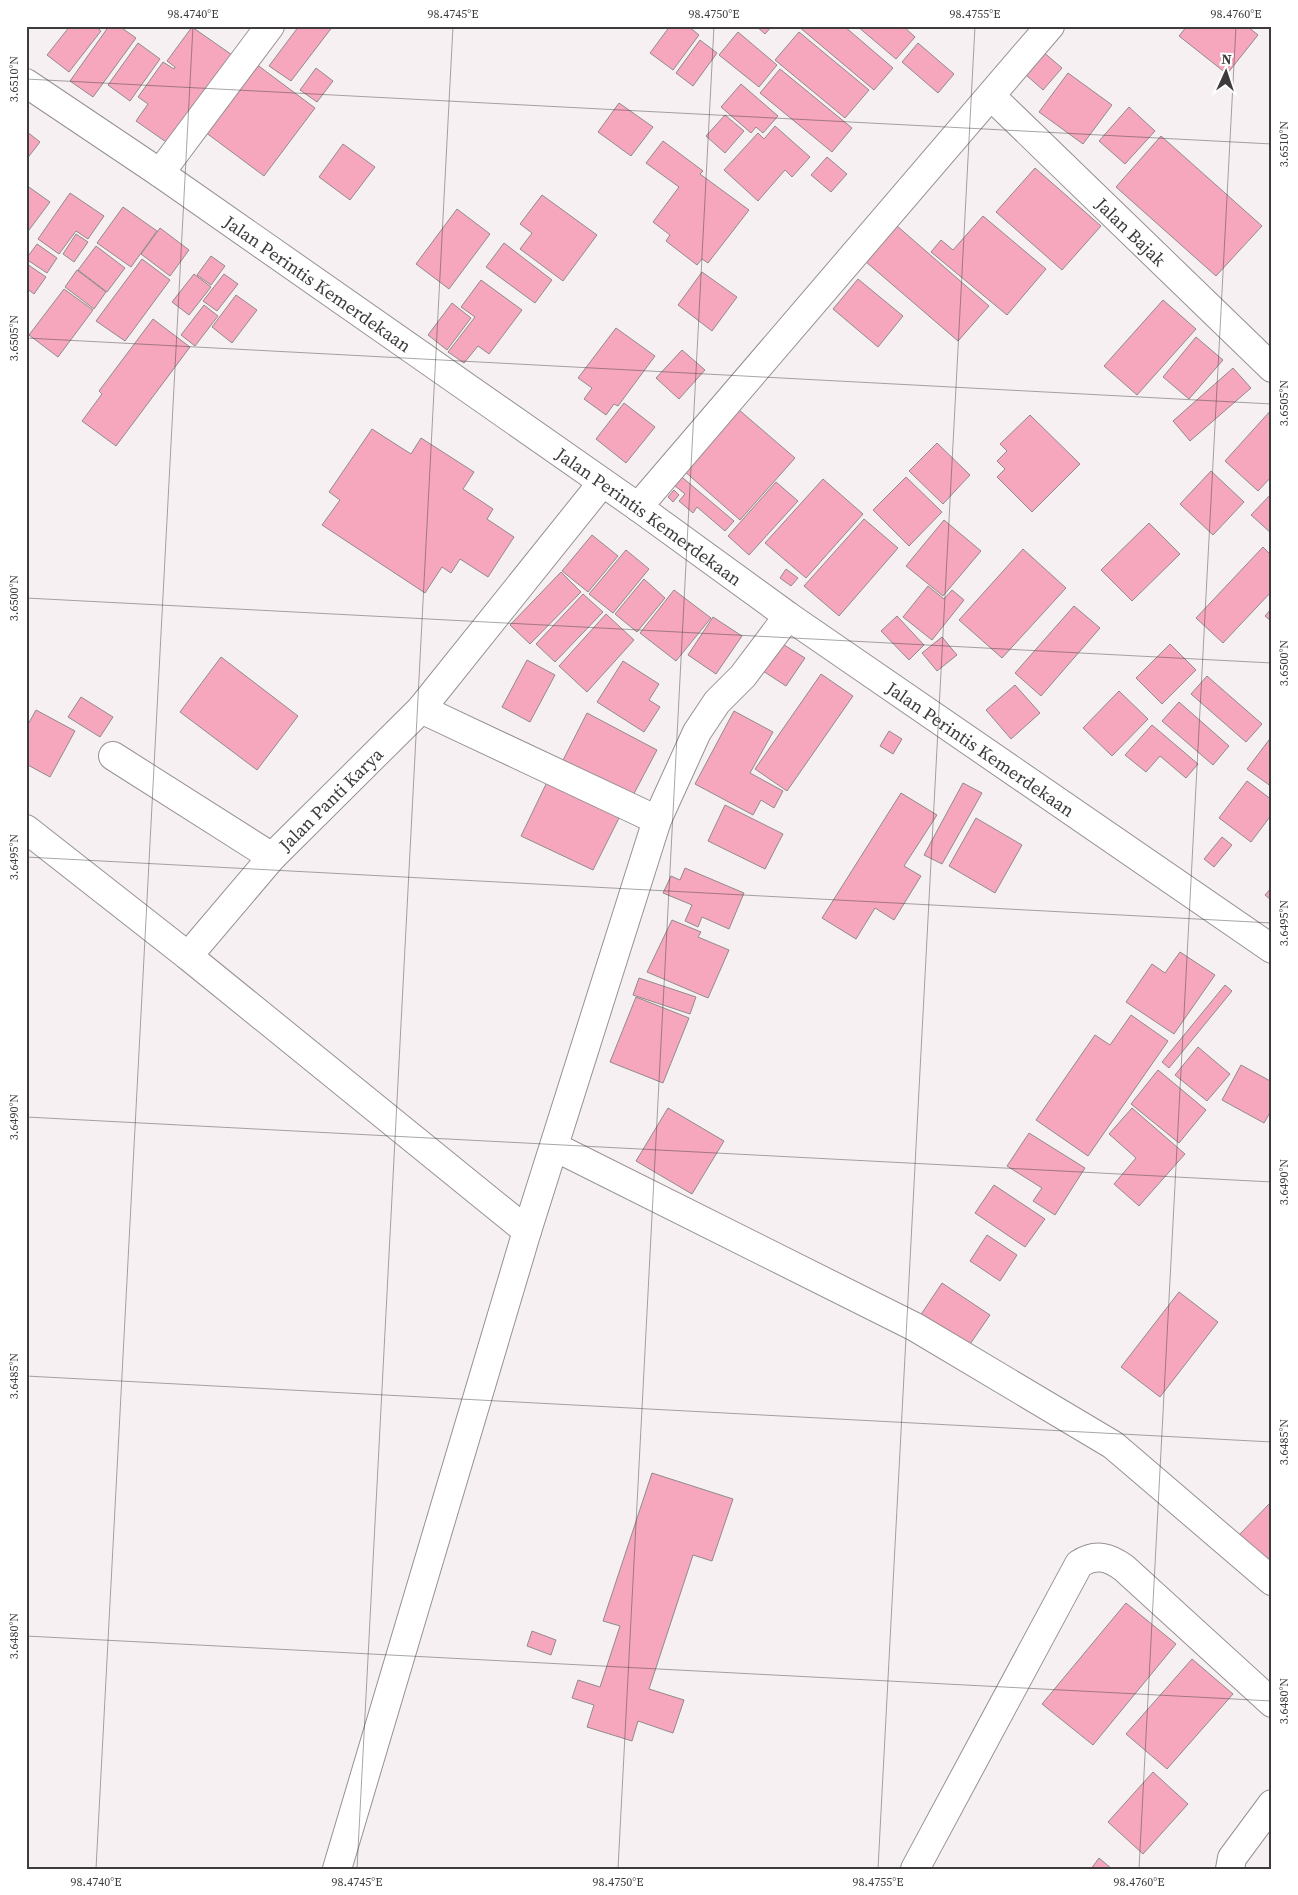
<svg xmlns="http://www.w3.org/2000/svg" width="1298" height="1895" font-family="'Source Serif 4',serif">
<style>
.building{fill:#f6a6bd;stroke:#908b8c}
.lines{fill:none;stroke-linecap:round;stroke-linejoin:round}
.minor-casing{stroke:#979192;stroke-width:30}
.minor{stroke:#fff;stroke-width:28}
.ticks{fill:none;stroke:#3e3b3c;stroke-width:1;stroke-opacity:0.45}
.labels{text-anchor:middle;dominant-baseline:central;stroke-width:4;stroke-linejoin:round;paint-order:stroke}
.street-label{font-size:18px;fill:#3e3b3c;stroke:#fff}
.neatline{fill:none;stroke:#3e3b3c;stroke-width:2}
.ticks-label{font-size:12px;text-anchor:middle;fill:#3e3b3c}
</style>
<rect width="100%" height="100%" fill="#f7f0f2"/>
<!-- building -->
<path class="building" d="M70 26H95L101 31 69 72 47 55Z
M109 26H119L136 38 93 97 70 81Z
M299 26H333L291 81 269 66Z
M670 26H688L699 35 673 70 650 53Z
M756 26H772L765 34Z
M798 26H844L893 68 874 90Z
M857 26H903L915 37 896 59Z
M1187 26H1247L1258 35 1227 74 1179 36Z
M192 27 235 57 169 144 136 121 148 104 138 97 163 62 174 69 175 67 167 61Z
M738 32 777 65 759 87 719 55Z
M799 32 869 90 845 118 775 60Z
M700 40 717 53 693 86 676 73Z
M138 43 160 59 130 101 108 85Z
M918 43 954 74 938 93 902 62Z
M1035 45 1062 68 1043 90 1017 67Z
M252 61 315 108 264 176 201 129Z
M316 68 333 81 317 102 300 90Z
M780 69 852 128 832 152 760 93Z
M1068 73 1112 105 1083 144 1039 112Z
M741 84 778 116 763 133 756 127 751 133 721 107Z
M619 103 653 127 631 156 598 132Z
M1129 107 1155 131 1125 164 1099 141Z
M725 115 744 131 725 153 706 136Z
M775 126 810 157 792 177 785 170 758 201 724 170 758 133 764 139Z
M26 131 40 142 26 160Z
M1161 136 1262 226 1216 276 1116 187Z
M663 141 703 171 700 174 749 210 708 263 702 259 697 265 666 241 670 235 653 222 679 187 646 163Z
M343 144 375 167 350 200 319 177Z
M827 157 847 174 831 192 811 175Z
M1035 168 1101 226 1062 270 996 212Z
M26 185 50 202 26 234Z
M70 193 104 216 88 239 76 231 59 254 38 239Z
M542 195 597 235 563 281 520 249 532 233 520 224Z
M123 207 157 231 131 267 97 243Z
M457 209 490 234 449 289 416 264Z
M983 216 1046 269 1007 315 931 252 941 240 953 250Z
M889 219 989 306 958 341 858 255Z
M160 228 189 250 170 276 141 254Z
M76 234 88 242 74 262 63 254Z
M504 243 552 280 535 303 486 267Z
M37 244 57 258 47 273 26 259Z
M96 246 125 268 107 292 78 270Z
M211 256 225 266 211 285 197 275Z
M142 259 170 280 125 341 96 321Z
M27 264 46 277 34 294 26 288Z
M77 270 106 292 94 309 65 287Z
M702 272 737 297 712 331 678 305Z
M194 274 211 287 189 315 172 302Z
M224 274 238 284 217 311 203 301Z
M858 279 903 316 878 347 833 309Z
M481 280 522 310 489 354 478 346 464 363 448 352 475 317 461 307Z
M64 289 93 310 58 357 29 335Z
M236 295 257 310 232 343 212 327Z
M1163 300 1196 329 1137 395 1104 366Z
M452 303 471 318 447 350 428 335Z
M204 305 218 316 195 346 181 335Z
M153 319 190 347 116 446 82 421 102 394 99 391Z
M616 328 655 356 618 406 614 404 606 415 584 399 592 388 578 378Z
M1196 337 1223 360 1189 399 1163 377Z
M682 350 705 370 679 399 656 378Z
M1233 368 1251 388 1190 441 1173 421Z
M624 403 655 427 626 463 596 439Z
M738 409 795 458 740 520 683 470Z
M1272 409V476L1258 491 1225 461Z
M1030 415 1080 464 1032 512 997 477 1005 469 997 461 1007 451 1000 444Z
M372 429 411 454 421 438 474 472 463 489 493 509 487 519 514 537 488 577 460 559 451 573 442 567 425 593 322 525 340 500 329 492Z
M937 443 970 475 943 504 909 471Z
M1211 471 1244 502 1213 535 1180 504Z
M677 473 734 521 725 531 697 507 693 513 679 501 685 494 669 481Z
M906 477 942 512 909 546 873 510Z
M823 479 863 514 806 578 765 543Z
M776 482 798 501 749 555 728 536Z
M674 490 679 495 673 502 668 497Z
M1272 493V534L1251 515Z
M864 519 898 548 839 616 804 586Z
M944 520 981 551 943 596 906 566Z
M1149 523 1180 554 1132 601 1101 570Z
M592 535 618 556 588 592 562 571Z
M1263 547 1272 556V591L1223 643 1196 618Z
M1023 549 1066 588 1002 658 959 620Z
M626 550 649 569 613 613 589 594Z
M786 569 798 578 791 586 780 578Z
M561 572 581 592 530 644 510 625Z
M644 579 665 598 637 632 615 614Z
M928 586 944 599 952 590 964 600 932 640 903 617Z
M674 590 711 618 676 661 640 633Z
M583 594 603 612 555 662 536 644Z
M1074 606 1100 628 1041 696 1015 673Z
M1272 608V622L1265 616Z
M606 614 634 640 587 692 559 666Z
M897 616 924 645 909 660 881 631Z
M713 617 742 636 716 674 688 655Z
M942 637 957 655 937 671 922 653Z
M781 643 805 658 786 686 763 671Z
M1170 644 1196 670 1162 704 1136 678Z
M221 657 298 716 257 770 180 712Z
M527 660 555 675 530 722 502 707Z
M623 661 659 684 649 700 660 707 644 732 597 702Z
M821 674 853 696 787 791 755 769Z
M1207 676 1262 724 1246 742 1191 694Z
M1015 685 1040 713 1011 739 986 710Z
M1119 691 1148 719 1112 756 1083 728Z
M81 697 113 717 100 737 68 717Z
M1179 702 1229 746 1213 765 1162 721Z
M36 710 75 731 50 777 26 764V728Z
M734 711 773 732 750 773 783 791 774 808 761 800 753 815 695 784Z
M587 713 657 750 630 801 561 764Z
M1152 725 1198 764 1186 778 1160 756 1146 772 1125 755Z
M889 731 902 739 893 754 880 746Z
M1272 736V787L1247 769Z
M548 780 620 816 593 870 521 836Z
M1247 781 1272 800V814L1251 842 1219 818Z
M963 783 982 793 942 864 924 855Z
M901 793 937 815 904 866 921 876 894 920 875 908 856 939 822 918Z
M725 805 783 834 765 869 708 841Z
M976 818 1022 845 995 893 949 866Z
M1222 837 1232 845 1214 867 1204 859Z
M685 868 744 893 729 929 702 917 698 927 685 921 692 905 663 893 671 876 680 880Z
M1272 887V901L1265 895Z
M672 920 701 932 698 937 729 950 708 998 647 972Z
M1180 952 1215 975 1174 1034 1126 1002 1152 964 1165 973Z
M639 978 696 997 690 1014 633 995Z
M1225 985 1232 991 1169 1068 1162 1062Z
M636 997 689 1018 663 1083 610 1062Z
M1131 1015 1168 1041 1088 1156 1036 1120 1095 1035 1110 1045Z
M1198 1047 1230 1074 1207 1101 1175 1075Z
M1241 1065 1272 1082V1109L1264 1123 1222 1100Z
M1158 1070 1206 1110 1179 1143 1131 1104Z
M668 1108 724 1141 692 1194 636 1161Z
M1132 1108 1185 1154 1139 1206 1114 1184 1136 1158 1109 1134Z
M1029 1133 1085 1168 1055 1215 1033 1201 1042 1188 1007 1166Z
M994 1185 1045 1219 1025 1247 975 1213Z
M987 1235 1017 1255 1000 1281 970 1261Z
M942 1283 990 1315 966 1350 918 1319Z
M1179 1292 1218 1322 1160 1397 1121 1367Z
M652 1473 733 1499 712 1561 693 1555 649 1689 684 1700 673 1733 638 1721 632 1741 587 1727 594 1705 572 1698 578 1680 600 1687 620 1626 603 1621Z
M1272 1501V1563L1270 1564 1239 1535Z
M1126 1603 1176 1644 1093 1745 1042 1704Z
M532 1631 556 1640 551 1655 527 1646Z
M1192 1659 1233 1694 1167 1769 1126 1734Z
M1153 1772 1188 1804 1143 1854 1108 1822Z
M1099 1858 1112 1869H1091Z"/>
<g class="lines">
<!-- minor casing -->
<g class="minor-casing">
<g id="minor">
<path id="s1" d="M26 83 160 173 638 507 788 616 1272 949"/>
<path id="s2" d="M991 96 1272 368"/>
<path d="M160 173 270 26"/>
<path d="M638 507 1050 26"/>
<path d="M421 709 657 820"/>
<path d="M113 756 272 857"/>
<path id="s3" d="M26 829 188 956 272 857 421 709 602 483"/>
<path d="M188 956 527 1231"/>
<path d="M555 1147 915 1327 1113 1445 1272 1581"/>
<path d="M337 1869 527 1231 657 820 697 732 717 702 743 676 788 616"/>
<path d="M915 1869 1079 1564C1096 1553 1109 1557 1124 1568L1272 1703"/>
<path d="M1230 1869 1232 1858 1272 1804"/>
</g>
</g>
<!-- minor -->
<use href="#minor" class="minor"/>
</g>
<!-- ticks -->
<path class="ticks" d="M26 79 1272 144M26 338 1272 404M26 598 1272 663M26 857 1272 923M26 1117 1272 1182M26 1376 1272 1442M26 1636 1272 1701M96 1869 193 26M357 1869 453 26M618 1869 714 26M878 1869 975 26M1139 1869 1236 26"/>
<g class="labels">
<!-- street labels -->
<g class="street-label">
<text stroke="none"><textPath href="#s2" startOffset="195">Jalan Bajak</textPath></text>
<text stroke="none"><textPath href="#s1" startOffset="354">Jalan Perintis Kemerdekaan</textPath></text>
<text stroke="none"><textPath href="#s1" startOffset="759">Jalan Perintis Kemerdekaan</textPath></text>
<text stroke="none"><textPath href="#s1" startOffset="1164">Jalan Perintis Kemerdekaan</textPath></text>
<text stroke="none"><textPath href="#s3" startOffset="418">Jalan Panti Karya</textPath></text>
</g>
</g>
<!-- border -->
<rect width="1298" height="1895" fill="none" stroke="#ffffff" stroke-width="55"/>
<!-- north arrow -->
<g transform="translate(1226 72) rotate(3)" stroke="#ffffff" stroke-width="4" paint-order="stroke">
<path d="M0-4L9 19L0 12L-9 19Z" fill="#3e3b3c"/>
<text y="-8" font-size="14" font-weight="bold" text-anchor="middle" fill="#3e3b3c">N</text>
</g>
<rect x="28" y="28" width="1242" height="1840" class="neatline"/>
<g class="ticks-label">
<text x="193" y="18">98.4740°E</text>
<text x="453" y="18">98.4745°E</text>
<text x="714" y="18">98.4750°E</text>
<text x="975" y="18">98.4755°E</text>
<text x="1236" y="18">98.4760°E</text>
<text transform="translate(14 79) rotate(-90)" y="4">3.6510°N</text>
<text transform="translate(1284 144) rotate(-90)" y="4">3.6510°N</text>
<text transform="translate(14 338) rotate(-90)" y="4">3.6505°N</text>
<text transform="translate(1284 403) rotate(-90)" y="4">3.6505°N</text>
<text transform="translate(14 598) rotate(-90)" y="4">3.6500°N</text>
<text transform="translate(1284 663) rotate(-90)" y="4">3.6500°N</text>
<text transform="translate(14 857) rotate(-90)" y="4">3.6495°N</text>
<text transform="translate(1284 923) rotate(-90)" y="4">3.6495°N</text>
<text transform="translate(14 1117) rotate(-90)" y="4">3.6490°N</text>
<text transform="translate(1284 1182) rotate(-90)" y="4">3.6490°N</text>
<text transform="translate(14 1376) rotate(-90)" y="4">3.6485°N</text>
<text transform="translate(1284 1442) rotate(-90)" y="4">3.6485°N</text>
<text transform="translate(14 1636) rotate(-90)" y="4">3.6480°N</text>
<text transform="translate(1284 1701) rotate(-90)" y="4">3.6480°N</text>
<text x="96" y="1886">98.4740°E</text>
<text x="357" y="1886">98.4745°E</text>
<text x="618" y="1886">98.4750°E</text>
<text x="878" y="1886">98.4755°E</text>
<text x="1139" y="1886">98.4760°E</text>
</g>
</svg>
